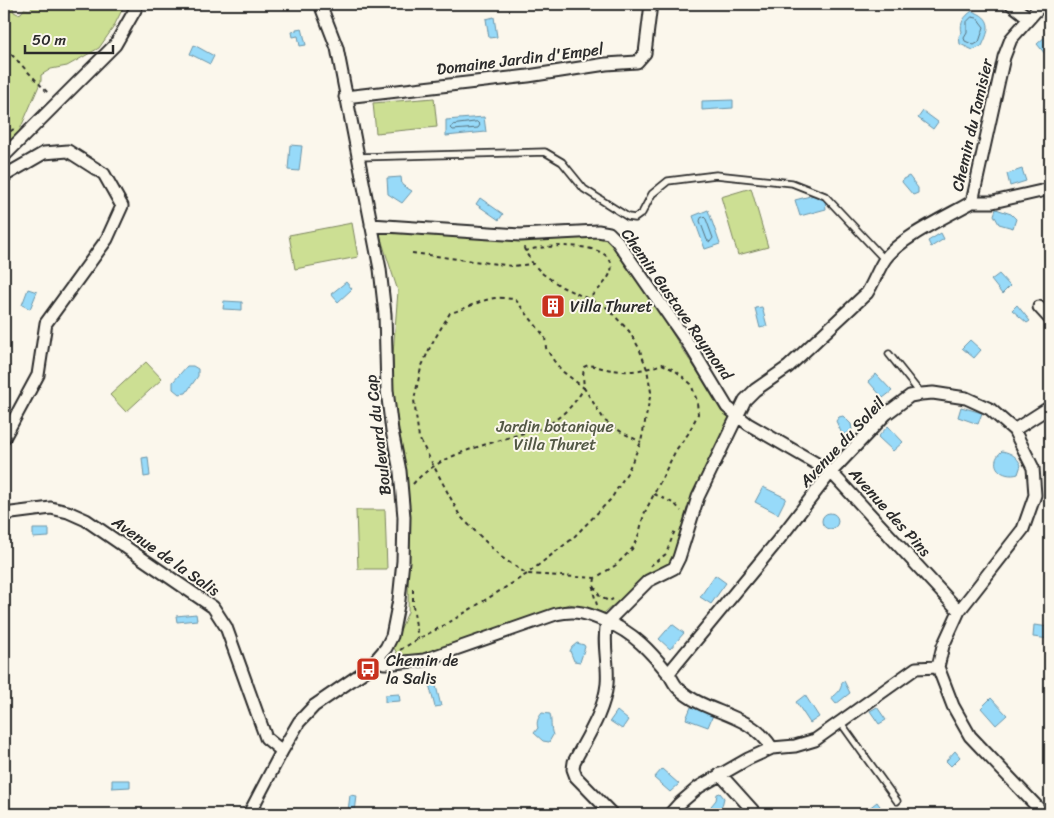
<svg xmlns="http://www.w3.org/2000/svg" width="1054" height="818" font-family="Sriracha,sans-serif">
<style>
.green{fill:#ccdf93;stroke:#7c855f}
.water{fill:#97daf9;stroke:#6c94a7}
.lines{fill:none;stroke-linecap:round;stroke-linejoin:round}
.shore{stroke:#56717d;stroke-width:1}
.service-casing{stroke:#2b2b2b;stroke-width:9}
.minor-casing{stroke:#2b2b2b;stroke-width:15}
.path{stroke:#2b2b2b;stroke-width:2;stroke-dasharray:4 4;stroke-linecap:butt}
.service{stroke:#fbf7ec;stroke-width:5.5}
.minor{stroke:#fbf7ec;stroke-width:11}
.labels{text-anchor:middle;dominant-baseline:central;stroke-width:4;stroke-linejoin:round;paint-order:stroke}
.street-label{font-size:16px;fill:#2b2b2b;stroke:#fbf7ec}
.poi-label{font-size:16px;fill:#2b2b2b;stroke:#fbf7ec;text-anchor:start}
.park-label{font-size:16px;fill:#535845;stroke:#fbf7ec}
</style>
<rect width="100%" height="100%" fill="#fbf7ec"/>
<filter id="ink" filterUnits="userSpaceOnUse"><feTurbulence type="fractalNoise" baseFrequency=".02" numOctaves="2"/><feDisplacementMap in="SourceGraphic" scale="10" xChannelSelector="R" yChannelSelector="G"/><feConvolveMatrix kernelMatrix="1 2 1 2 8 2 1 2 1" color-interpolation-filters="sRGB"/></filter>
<g filter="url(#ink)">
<!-- green -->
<path class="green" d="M4 4 13 8 14 12 18 14 21 13 24 9 30 10 34 4H125L113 28 99 48 67 66 51 69 41 75V81L18 134 4 146Z
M434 98 437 127 376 133 373 103Z
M751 188 768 247 738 255 721 197Z
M352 223 358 257 295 269 289 235Z
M381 230 605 236 616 244 684 352 730 418 672 565 647 577 604 613 569 604 427 653 400 659 393 646 408 612 409 517 405 465 393 395V354L398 291 379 233Z
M146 362 162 379 126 412 110 395Z
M356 510H385L387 569H358Z"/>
<!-- water -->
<path class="water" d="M972 11C993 18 990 29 982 46L973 50 960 44 959 36 962 32C959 23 965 16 972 11Z
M494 17 497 37 489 38 486 19Z
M302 28 306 45 300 46 298 36 293 37 292 32 296 31V29Z
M1046 36 1050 42V60L1037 44Z
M194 45 214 56 210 64 190 54Z
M733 100V108L702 110V101Z
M923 111 938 122 933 129 918 118Z
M484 117 486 132 446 136V120Z
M290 145 302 146 299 171 288 170Z
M1022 169 1026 181 1010 186 1007 174Z
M909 176 918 188V193L913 195 902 182 903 179Z
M401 177 402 185 412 191 402 203 388 194 387 178Z
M814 195 825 200 826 209 800 216 795 200Z
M480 198 503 214 499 220 476 204Z
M996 209 1011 214 1016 219 1013 228 999 224 994 215Z
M708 210 720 244 705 249 693 216Z
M941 233 944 239 931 247 928 241Z
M999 274 1010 286 1002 294 991 280Z
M346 282 352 289 338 302 331 294Z
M28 289 37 292 30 309 22 305Z
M224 301 242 302V310L223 309Z
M1017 305 1030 321 1027 323 1012 310Z
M762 307 767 326 760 328 755 308Z
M970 340 981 350 974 358 962 348Z
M187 366H193L198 369V376L186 393 179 394 173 389V382Z
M876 374 892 391 883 398 868 381Z
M961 407 982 413 978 424 958 417Z
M843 416 851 424 852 430 846 434H842L836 421 839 417Z
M888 426 903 442 893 451 878 437Z
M1002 451C1012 453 1017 457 1021 465L1018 474C1003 479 986 465 1002 451Z
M148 457 150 476 144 477 142 458Z
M763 487 786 498 778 514 755 502Z
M822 521a8 8 0 1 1 16 0a8 8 0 1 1-16 0Z
M33 529H49V537L33 538Z
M715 575 726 583 711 604 700 597Z
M196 614 197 620 177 622 176 616Z
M672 624 684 633 670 649 659 639Z
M1034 625 1050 627V639L1033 637Z
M577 643 584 645 585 647 580 662 574 661 570 651 572 647Z
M844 681 850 693 836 704 831 698C837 694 841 691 842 682Z
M435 682 441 706 435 707 429 684Z
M399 694 400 701 385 702V695Z
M805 695 819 717 810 723 796 702Z
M991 698 1007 715 996 725 981 708Z
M691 707 713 715 708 727 686 719Z
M877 707 886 720 879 724 870 711Z
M617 711 628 720 622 729 610 721Z
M542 713 550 714C552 722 550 727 553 735L549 742 543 741 534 733 538 728C536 722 538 718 542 713Z
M955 751 960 757 951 766 946 761Z
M662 769 679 784 670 792 654 778Z
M112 780H130V787L112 788Z
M720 793 724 798 722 806 718 811H714L711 806 716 800 717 794Z
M350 795 357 796 355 812 348 811Z
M877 802 882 809 874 814H866L864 812Z"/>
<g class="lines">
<!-- shore -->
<path class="shore" d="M972 17 977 18 984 27 979 42 974 45 965 41 964 38 967 33V22Z
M477 122 480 125 478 128 453 130 451 128 453 125Z
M704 217 706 219 713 238 710 242 707 240 700 221 701 218Z"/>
<!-- service casing -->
<g class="service-casing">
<path id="service" d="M358 157 545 152 562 162 584 189 628 217 635 218 642 213 652 194 668 181 716 175 792 183 825 196 885 260
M889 354 921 394
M841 723 897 801"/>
</g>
<!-- minor casing -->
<g class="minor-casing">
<path id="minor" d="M1011 4 1029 18
M345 97 528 76 606 64 637 62 645 53 651 4
M4 156 115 45 135 10 137 4
M4 176 44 153 68 151 104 174 122 206 107 239 46 323 38 375 4 438
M972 202H993L1050 189
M371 225 520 235 598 231 609 233 617 241 692 349 727 407 748 424 831 472 959 611
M1039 307 1050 319
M1014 430 1050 407
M4 514 51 508 68 512 86 520 213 607 226 627 266 738 282 751
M377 659 384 663H394L424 660 556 614C578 609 588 614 607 622L648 581 674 568 679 558 698 497 745 400 755 390 788 367 867 293C874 282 878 269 885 259 901 237 948 216 972 202L1004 57 1011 39 1042 4
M668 674 780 538 831 472 886 414 910 396 921 394 933 393 966 398 990 409 1014 430 1033 468 1035 495 1023 529 959 611 943 646 938 667 953 706 970 736 1044 814
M720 774 756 814
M249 814 282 751 299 722 314 706 368 669 386 648 392 636 399 600 403 561 404 517 400 471 392 431 387 390 385 314 380 269 337 48 320 4
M612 814 576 777 573 769 574 762C587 737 604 712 607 684 609 663 602 643 607 622 633 632 651 652 668 673 672 678 674 685 679 689 707 715 750 712 772 748
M670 814 679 804 699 787 748 759 772 748 795 746 815 740 916 668 938 667"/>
</g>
<!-- path -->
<path class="path" d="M4 51 12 55 49 94
M4 136 15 128
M525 251C562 240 654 244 589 298
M412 253 512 266 533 264
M413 484C438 455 482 446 517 435 526 432 538 430 546 426 563 416 575 404 584 388L562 371 554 361 546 348 545 337 515 299C509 299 502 297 495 298 480 300 466 309 450 313L431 345 421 368 414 400 419 438 460 516 501 557 527 574 595 578 616 565 632 549 639 534 644 514 676 450 688 434 698 414 697 401 691 384 676 371 662 364C646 370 629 373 613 370 604 369 596 366 588 365L584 367 583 376 584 388 605 421 623 433 641 442
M654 494 675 504 681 511
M650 566 666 554 675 530
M595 578 593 591 597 605
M594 586 600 597 609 601 613 599
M413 589V606L418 639
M400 650 418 639 445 625 527 574 572 539 611 499 627 473 641 442 651 392 647 369 639 348 629 331 606 307 562 287 543 274 533 264 525 251 523 245"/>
<!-- service -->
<use href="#service" class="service"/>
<!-- minor -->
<use href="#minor" class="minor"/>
</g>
</g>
<!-- icons -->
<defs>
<g id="building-square" transform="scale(1.25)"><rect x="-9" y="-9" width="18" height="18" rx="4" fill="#c8321e" stroke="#fbf7ec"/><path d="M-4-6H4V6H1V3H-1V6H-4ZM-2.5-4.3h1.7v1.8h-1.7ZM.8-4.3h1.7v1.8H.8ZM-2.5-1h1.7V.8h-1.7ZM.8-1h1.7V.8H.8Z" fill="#fff"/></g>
<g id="bus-square" transform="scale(1.25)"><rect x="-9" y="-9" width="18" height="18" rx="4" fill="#c8321e" stroke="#fbf7ec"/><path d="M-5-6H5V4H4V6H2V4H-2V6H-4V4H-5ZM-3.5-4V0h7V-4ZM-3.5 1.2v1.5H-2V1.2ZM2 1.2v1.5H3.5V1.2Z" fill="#fff"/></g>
</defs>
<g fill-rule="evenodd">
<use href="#building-square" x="553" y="306"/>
<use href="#bus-square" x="368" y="669"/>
</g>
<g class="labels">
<!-- street labels -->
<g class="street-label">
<text transform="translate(520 59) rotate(-7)">Domaine Jardin d'Empel</text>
<text transform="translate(972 125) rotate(-77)">Chemin du Tamisier</text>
<text transform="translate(677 304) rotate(55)">Chemin Gustave Raymond</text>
<text transform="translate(378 435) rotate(-97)">Boulevard du Cap</text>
<text transform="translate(842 442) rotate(-47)">Avenue du Soleil</text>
<text transform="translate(890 512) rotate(48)">Avenue des Pins</text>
<text transform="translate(166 556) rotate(35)">Avenue de la Salis</text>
</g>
<!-- poi labels -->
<g class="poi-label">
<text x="570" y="306">Villa Thuret</text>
<text x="386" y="660">Chemin de<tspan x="386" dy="18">la Salis</tspan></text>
</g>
<!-- park labels -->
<g class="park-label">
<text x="555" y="426">Jardin botanique<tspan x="555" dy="18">Villa Thuret</tspan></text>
</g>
</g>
<!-- margin -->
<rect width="1054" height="818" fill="none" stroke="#fbf7ec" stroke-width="20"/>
<rect x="10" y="10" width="1034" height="798" fill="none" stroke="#2b2b2b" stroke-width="2" filter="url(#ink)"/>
<!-- scale -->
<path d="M25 45v8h88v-8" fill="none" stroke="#2b2b2b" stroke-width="2.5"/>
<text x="32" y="45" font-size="15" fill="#2b2b2b" stroke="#fbf7ec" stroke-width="4" paint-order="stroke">50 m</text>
</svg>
